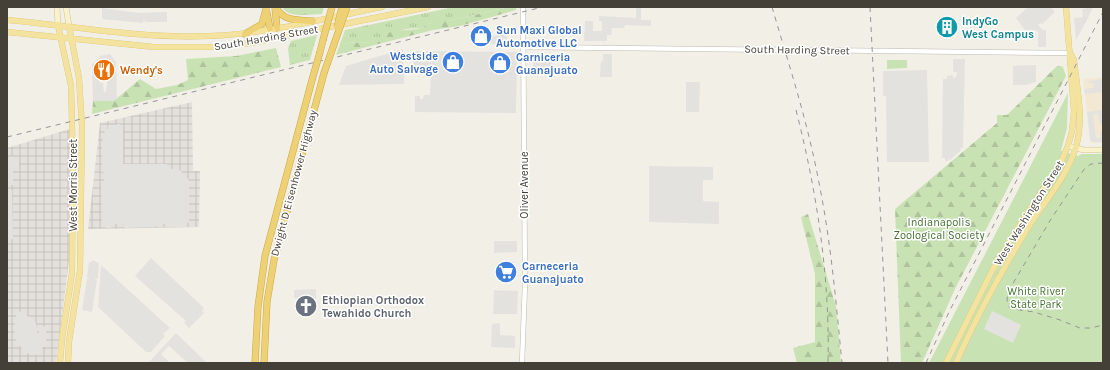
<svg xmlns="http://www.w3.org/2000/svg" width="1110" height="370" font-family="Karla,sans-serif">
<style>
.commercial{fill:#f2e8d4}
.industrial{fill:url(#industrial-grid)}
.grass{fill:url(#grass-tufts)}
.forest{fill:url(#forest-firs)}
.green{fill:#c9e2b4}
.parking{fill:#e3e2df;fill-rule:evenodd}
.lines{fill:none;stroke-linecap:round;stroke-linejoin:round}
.tertiary-casing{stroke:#bfbaae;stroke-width:5.5}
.secondary-casing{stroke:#cdc49b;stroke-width:6}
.primary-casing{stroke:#d7c170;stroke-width:6}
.motorway-casing{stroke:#cda746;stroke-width:7}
.tertiary{stroke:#fff;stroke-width:4.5}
.secondary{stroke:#f9f2ca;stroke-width:5}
.primary{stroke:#f4e39e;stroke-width:5.5}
.motorway{stroke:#efd175;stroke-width:6}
.rail{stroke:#959595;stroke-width:1;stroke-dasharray:5 5;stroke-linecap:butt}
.motorway-bridge-casing{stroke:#cda746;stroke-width:7;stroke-linecap:butt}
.motorway-bridge{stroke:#efd175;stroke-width:6}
.labels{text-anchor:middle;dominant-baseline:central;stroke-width:3;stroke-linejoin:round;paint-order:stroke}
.culture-label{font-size:11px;font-weight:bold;fill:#0d838f;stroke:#fff;text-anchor:start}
.shop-label{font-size:11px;font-weight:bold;fill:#366cbe;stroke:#fff;text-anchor:start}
.street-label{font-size:11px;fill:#444037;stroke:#fff}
.food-label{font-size:11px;font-weight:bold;fill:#c56008;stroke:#fff;text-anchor:start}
.park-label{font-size:11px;fill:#437030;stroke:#fff}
.worship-label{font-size:11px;font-weight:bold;fill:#5b616d;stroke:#fff;text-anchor:start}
</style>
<defs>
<pattern id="industrial-grid" width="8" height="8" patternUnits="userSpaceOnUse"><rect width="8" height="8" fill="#e4e1dc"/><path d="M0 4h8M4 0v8" fill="none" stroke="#c5c2bd"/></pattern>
<pattern id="grass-tufts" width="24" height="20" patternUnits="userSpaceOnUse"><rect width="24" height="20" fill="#c9e2b4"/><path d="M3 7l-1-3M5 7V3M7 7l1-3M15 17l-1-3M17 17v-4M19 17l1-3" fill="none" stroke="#aec39b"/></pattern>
<pattern id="forest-firs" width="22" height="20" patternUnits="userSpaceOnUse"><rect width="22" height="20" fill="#c9e2b4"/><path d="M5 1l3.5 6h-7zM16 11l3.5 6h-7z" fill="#aec39b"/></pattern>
</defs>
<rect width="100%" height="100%" fill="#f2efe7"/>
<!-- commercial -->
<path class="commercial" d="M1103 77V143H1091L1083 79Z"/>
<!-- industrial -->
<path class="industrial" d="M192 102 193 171H200L199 227 88 229 100 123Z
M70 129V253L56 363H7V148Z"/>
<!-- grass -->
<path class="grass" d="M282 7H324L322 14C310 14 289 19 282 7Z
M454 7H509L448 21H432C422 31 419 27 407 29 395 31 384 41 371 42 361 43 351 42 340 44L345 30Z
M317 35 310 60 290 65 288 48 291 41Z"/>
<!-- forest -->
<path class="forest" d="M509 7H516V10L460 26 433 30 336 55 340 44C351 42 361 43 371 42 379 41 382 36 388 33 404 27 420 34 432 21L439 20 442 16 448 21Z
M276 48 281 67 92 114 93 101H112L116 99 140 79 156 89 177 85 188 80 186 59 236 56Z
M1057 66 1063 67 1066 76 955 289 922 363H901L895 209 997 123V115H1007Z
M808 214 836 306 841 363H797L793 348 815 342V274L801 217Z"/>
<!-- green -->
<path class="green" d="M887 60H907V68L887 69Z
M1068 93 1067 128 1061 151 1078 156 1082 154H1103V363H929Z"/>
<!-- parking -->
<path class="parking" d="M636 7H641V20H651V26L625 25 624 28H612L611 35H607V41H584L585 21H593V31H602V21H599V16L636 18Z
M1028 7H1051L1055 12 1042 24 1040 23 1038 25 1043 30H1046V47H1038V32L1035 30H1025L1016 18Z
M1093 7 1088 18 1076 40 1074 18 1083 17 1082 9Z
M102 8 139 13 167 12V22H145L144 19 143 23 102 19Z
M504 34H507V41H516V45L473 43V40Z
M403 49 404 84 339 85 346 66Z
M413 51 517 52 516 113 415 112V96H420V99H423L424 95H430L431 71H413Z
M110 54 116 62 117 99 112 101H93L92 64 95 62 100 56ZM99 63H107V85L106 91 104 93 103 83 99 82Z
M549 54H552L551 71H533V62H549Z
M603 54H612V77H600L601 61H603Z
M953 59H965L963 148H960L961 150 950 160 949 158 948 161H945V158H942L943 79H947V76L953 75V78L956 77 957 72H953Z
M1036 65V82L1026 85H1013V66Z
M927 70 929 162H887L886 96H883V71Z
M1103 79V92L1085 94 1084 89 1094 88 1093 83H1089V81Z
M686 82H700L699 112H686Z
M1103 110V124H1100L1098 113 1093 114 1096 138H1101L1100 131H1103V142H1093L1090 140 1087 112Z
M120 124 121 127H123V164H166L171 169H179L189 180V223H186V227H168V224H157L156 227 124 228 123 224H112L111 228H106V223H102L101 182H104V172H102V144L105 129H108V126Z
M13 156 14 159H19V171H13V185H7V159Z
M649 166 713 167V180H703V201L719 202V224L649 222Z
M7 190H12L13 239H7Z
M494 241H517V252L494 253Z
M151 258 204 308 202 311 204 313 189 328 184 323 186 321 135 276Z
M92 260 99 263 98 278 95 279 97 280 92 312 82 310 87 279 90 278 87 277 89 262H92Z
M101 265 170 328 163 334 165 336 151 352H146L98 307Z
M316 289V299L294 298V290Z
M494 290 518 291 517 314H493Z
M17 310 35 320 33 322 36 323 38 339 39 337V325L46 327V347H43L37 355 27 353 26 355 15 339 14 326Z
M992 311 1021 325 1013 343 984 329Z
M500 323V335L515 336V348L491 347 492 324Z
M176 333 207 363H188L169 346 161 354 170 363H148Z"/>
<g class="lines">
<!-- tertiary casing -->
<g class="tertiary-casing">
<path id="tertiary" d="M524 47 1070 53
M522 363 525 284 523 7"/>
</g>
<!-- secondary casing -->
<g class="secondary-casing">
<path id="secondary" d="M57 7 58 25
M66 7 69 26
M1068 146 1084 150H1103"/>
</g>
<!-- primary casing -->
<g class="primary-casing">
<path id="primary" d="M7 20C74 26 142 39 209 36 267 34 325 18 382 7
M58 25 71 86 73 162 72 273 62 339 60 363
M7 32 154 47H215L251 43 428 7
M68 363 69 342 80 270 82 127 79 78 69 26
M946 363 992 271 1019 226 1060 164 1068 146 1072 131 1074 111 1066 7
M956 363C976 317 1000 274 1026 231 1042 204 1067 178 1076 147 1084 119 1077 88 1074 60L1070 53"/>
</g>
<!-- motorway casing -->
<g class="motorway-casing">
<path id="motorway" d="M276 7C283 22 299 20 313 21
M275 8 277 28
M267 13 270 29
M245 34 262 24 266 9
M320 52 323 40
M255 363 258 307 265 256 312 80
M264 363 267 302 274 260 324 73"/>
</g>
<!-- tertiary -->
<use href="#tertiary" class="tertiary"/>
<!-- secondary -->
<use href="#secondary" class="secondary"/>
<!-- primary -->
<use href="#primary" class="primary"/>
<!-- motorway -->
<use href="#motorway" class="motorway"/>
<!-- rail -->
<path class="rail" d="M772 7C789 65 808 123 819 183 831 242 836 303 842 363
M870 7 888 363
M796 110C817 192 830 278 828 363
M7 137 543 7
M1103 163 1091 164 1085 168 1051 219 1015 280 1008 292 1007 300 1008 306 1013 309 1034 312 1060 320 1080 328H1091L1103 325
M926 363 949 312 1103 12"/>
<!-- motorway-bridge casing -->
<g class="motorway-bridge-casing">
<path id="motorway-bridge" d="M337 27 342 7
M323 40 332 7
M324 73 347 7
M312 80 320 52"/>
</g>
<!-- motorway-bridge -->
<use href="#motorway-bridge" class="motorway-bridge"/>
</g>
<!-- icons -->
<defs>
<g id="building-disc" transform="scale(1.15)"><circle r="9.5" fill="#0f9aa8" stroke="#fff"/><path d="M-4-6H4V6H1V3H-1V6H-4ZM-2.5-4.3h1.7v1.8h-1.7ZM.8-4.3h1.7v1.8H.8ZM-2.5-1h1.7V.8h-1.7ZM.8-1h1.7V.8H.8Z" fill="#fff"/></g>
<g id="shop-disc" transform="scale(1.15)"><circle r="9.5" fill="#3f7fe0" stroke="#fff"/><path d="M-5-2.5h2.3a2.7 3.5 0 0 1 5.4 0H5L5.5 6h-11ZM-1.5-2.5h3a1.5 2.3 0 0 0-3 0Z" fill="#fff"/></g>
<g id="restaurant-disc" transform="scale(1.15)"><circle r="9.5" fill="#e8710a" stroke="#fff"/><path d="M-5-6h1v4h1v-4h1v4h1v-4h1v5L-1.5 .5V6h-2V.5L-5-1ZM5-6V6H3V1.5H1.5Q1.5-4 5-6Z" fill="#fff"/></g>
<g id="supermarket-disc" transform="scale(1.15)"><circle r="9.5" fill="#3f7fe0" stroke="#fff"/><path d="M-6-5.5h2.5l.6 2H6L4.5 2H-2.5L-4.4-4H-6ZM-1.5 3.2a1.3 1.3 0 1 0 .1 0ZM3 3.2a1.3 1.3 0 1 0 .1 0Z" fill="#fff"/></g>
<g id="church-disc" transform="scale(1.15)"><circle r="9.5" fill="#6b7280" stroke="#fff"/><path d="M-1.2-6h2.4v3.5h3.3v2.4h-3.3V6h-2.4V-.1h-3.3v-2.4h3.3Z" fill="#fff"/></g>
</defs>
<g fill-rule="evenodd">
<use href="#building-disc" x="947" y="27"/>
<use href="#shop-disc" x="481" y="36"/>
<use href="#shop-disc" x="453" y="62"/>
<use href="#shop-disc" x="500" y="63"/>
<use href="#restaurant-disc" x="104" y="70"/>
<use href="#supermarket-disc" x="506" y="272"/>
<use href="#church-disc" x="306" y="306"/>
</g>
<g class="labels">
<!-- culture labels -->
<g class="culture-label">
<text x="962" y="21">IndyGo<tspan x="962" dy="13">West Campus</tspan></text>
</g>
<!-- shop labels -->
<g class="shop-label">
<text x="496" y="30">Sun Maxi Global<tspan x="496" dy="13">Automotive LLC</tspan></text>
<text x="438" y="56" text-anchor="end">Westside<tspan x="438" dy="13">Auto Salvage</tspan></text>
<text x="516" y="57">Carniceria<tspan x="516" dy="13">Guanajuato</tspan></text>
<text x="522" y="266">Carneceria<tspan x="522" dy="13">Guanajuato</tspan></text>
</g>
<!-- street labels -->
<g class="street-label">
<text transform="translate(266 38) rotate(-10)">South Harding Street</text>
<text transform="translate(797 50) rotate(1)">South Harding Street</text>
<text transform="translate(294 183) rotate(-75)">Dwight D Eisenhower Highway</text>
<text transform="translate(73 185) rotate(-90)">West Morris Street</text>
<text transform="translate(524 185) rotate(-90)">Oliver Avenue</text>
<text transform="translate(1029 213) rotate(-58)">West Washington Street</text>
</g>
<!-- food labels -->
<g class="food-label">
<text x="120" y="70">Wendy's</text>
</g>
<!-- park labels -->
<g class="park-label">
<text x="939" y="222">Indianapolis<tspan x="939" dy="13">Zoological Society</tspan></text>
<text x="1036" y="291">White River<tspan x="1036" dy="13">State Park</tspan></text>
</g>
<!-- worship labels -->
<g class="worship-label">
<text x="322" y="300">Ethiopian Orthodox<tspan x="322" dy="13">Tewahido Church</tspan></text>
</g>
</g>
<!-- border -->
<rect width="1110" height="370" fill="none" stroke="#444037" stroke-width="16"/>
</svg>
